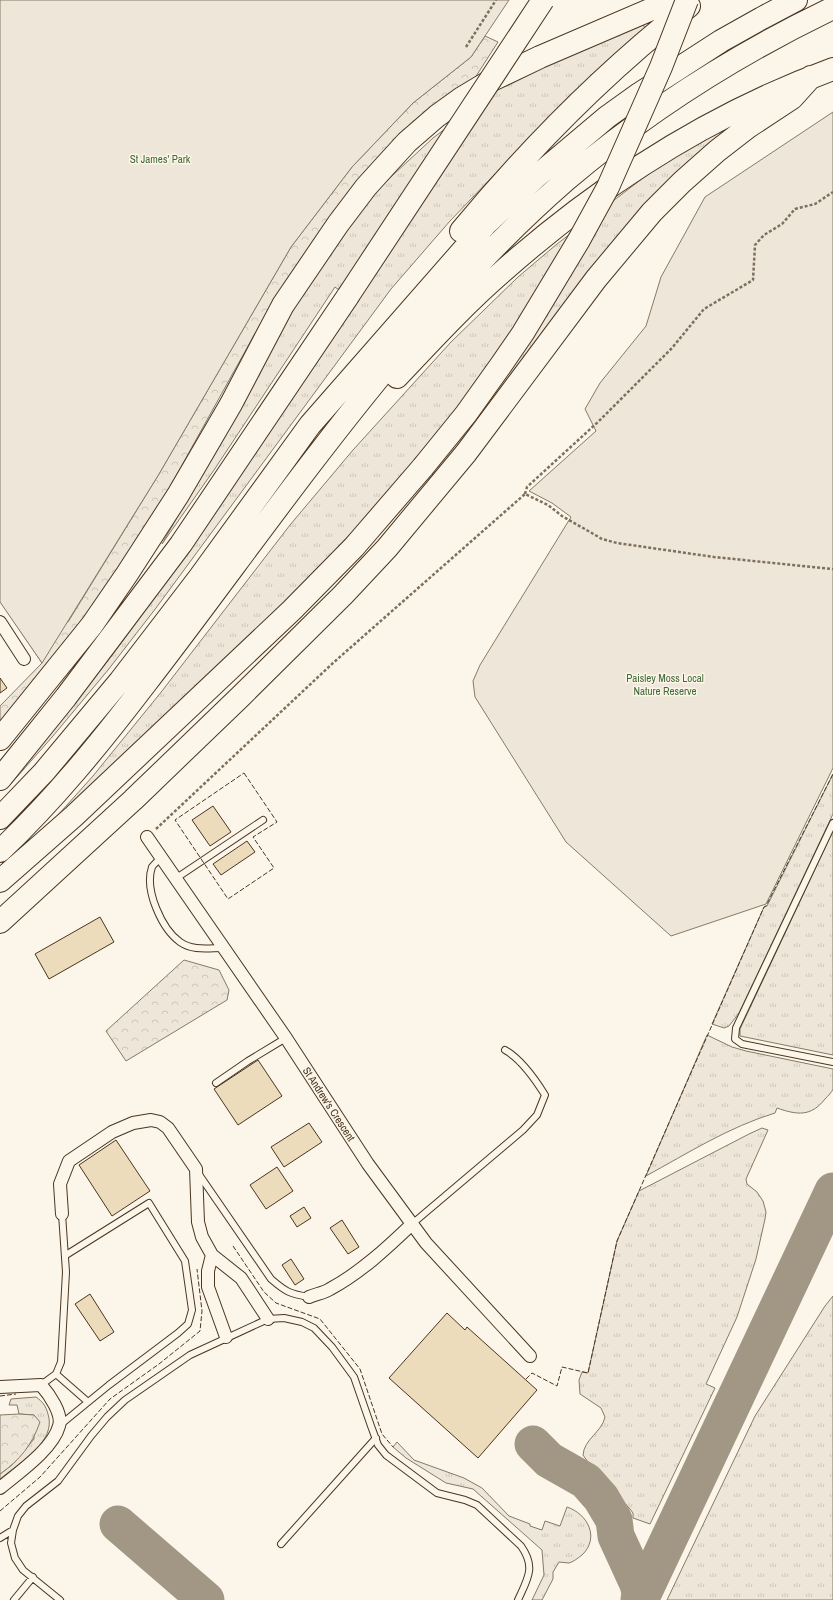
<svg xmlns="http://www.w3.org/2000/svg" width="833" height="1600" font-family="'Archivo Narrow',sans-serif">
<style>
.grass{fill:url(#grass-tufts);stroke:#887966}
.forest{fill:url(#forest-crowns);stroke:#887966}
.green{fill:#ede6d9;stroke:#887966}
.lines{fill:none;stroke-linecap:round;stroke-linejoin:round}
.taxiway{stroke:#a29684;stroke-width:37}
.building{fill:#ecdcbc;stroke:#4a3520}
.lane-casing{stroke:#4a3520;stroke-width:8}
.street-casing{stroke:#4a3520;stroke-width:14}
.highway-casing{stroke:#4a3520;stroke-width:24}
.path{stroke:#7f6f5c;stroke-width:2.5;stroke-dasharray:3 2;stroke-linecap:butt}
.lane{stroke:#fbf6e9;stroke-width:6}
.street{stroke:#fbf6e9;stroke-width:12}
.highway{stroke:#fbf6e9;stroke-width:22}
.highway-bridge-casing{stroke:#4a3520;stroke-width:24;stroke-linecap:butt}
.highway-bridge{stroke:#fbf6e9;stroke-width:22}
.fence{stroke:#4a3520;stroke-width:1;stroke-dasharray:5 2;stroke-linecap:butt}
.labels{text-anchor:middle;dominant-baseline:central;stroke-width:3;stroke-linejoin:round;paint-order:stroke}
.park-label{font-size:11px;fill:#436837;stroke:#fbf6e9}
.street-label{font-size:11px;fill:#4a3520;stroke:#fbf6e9}
</style>
<defs>
<pattern id="grass-tufts" width="24" height="20" patternUnits="userSpaceOnUse"><rect width="24" height="20" fill="#ede6d9"/><path d="M3 7l-1-3M5 7V3M7 7l1-3M15 17l-1-3M17 17v-4M19 17l1-3" fill="none" stroke="#cdc6ba"/></pattern>
<pattern id="forest-crowns" width="20" height="18" patternUnits="userSpaceOnUse"><rect width="20" height="18" fill="#ede6d9"/><path d="M2 6a3 3 0 1 1 6 0M12 15a3 3 0 1 1 6 0" fill="none" stroke="#cdc6ba"/></pattern>
</defs>
<rect width="100%" height="100%" fill="#fbf6e9"/>
<!-- grass -->
<path class="grass" d="M643 24 646 31 538 129 450 221 391 289 156 608 108 670 53 736 9 786 113 654 192 547 357 303 335 287 214 470 162 544 307 285 335 242 381 186 433 138 499 88 518 76Z
M720 130V138L600 257 537 340 437 477 413 462 360 524 276 611 49 825 93 776 162 691 290 525 353 450 451 342 518 277 557 244 682 148Z
M833 774V814L739 1013 729 1026 724 1028 712 1024 764 907 767 906Z
M833 831V1055L740 1036V1029Z
M707 1035 732 1047 746 1051 833 1069C833 1075 833 1083 833 1089 832 1092 828 1096 825 1099 811 1117 797 1115 777 1108L775 1113C729 1127 688 1153 646 1176Z
M762 1128 768 1130 746 1179 747 1184 757 1192 763 1201 766 1212 765 1219 756 1259 737 1317 706 1384 715 1388 650 1524 633 1518V1513L630 1509 590 1465 583 1455C584 1439 602 1432 605 1417L601 1408 580 1394 579 1380 582 1372 588 1373 617 1241 639 1191 749 1134Z
M833 1296V1600H667L755 1416 825 1306Z
M36 1397C42 1401 46 1406 48 1414 57 1442 19 1463 0 1479V1474L12 1465 34 1439V1415L19 1414 17 1405H9L11 1399Z
M397 1442 414 1460 464 1478 482 1488 509 1516 530 1524V1526L542 1530 545 1521 560 1526 567 1507C588 1514 600 1538 582 1555 578 1558 573 1562 569 1563 566 1563 562 1562 559 1562L553 1572V1579L542 1600H532L544 1575 542 1550 473 1489 446 1483 406 1458 393 1447Z"/>
<!-- forest -->
<path class="forest" d="M485 36 498 42 471 84 273 301 146 530 71 642 0 728V706L42 663 0 601 68 622 159 474 291 247 352 167 413 103 471 57Z
M184 960 219 970 229 990 227 1000 126 1061 106 1031Z
M19 1414 34 1415 40 1422C32 1445 20 1460 0 1474V1415Z"/>
<!-- green -->
<path class="green" d="M0 0H509L471 57 413 103 352 167 291 247 159 474 42 663 0 602Z
M833 112V768L766 904 671 936 566 842 475 697 473 681 480 665 571 517 552 503 529 491 596 431 585 409 600 383 646 326 661 277 705 197Z"/>
<g class="lines">
<!-- taxiway -->
<path class="taxiway" d="M533 1444 549 1460 586 1481 601 1498 614 1520 616 1536 638 1584 640 1593 639 1600
M118 1524 206 1600
M640 1600 833 1191"/>
</g>
<!-- building -->
<path class="building" d="M0 678 7 688 0 693Z
M213 806 231 832 210 846 192 820Z
M247 841 255 852 221 875 213 864Z
M100 917 114 942 49 979 35 954Z
M258 1060 282 1096 238 1125 214 1089Z
M309 1123 322 1142 284 1167 271 1147Z
M116 1140 150 1191 112 1216 79 1165Z
M277 1167 293 1191 266 1209 250 1185Z
M304 1207 311 1218 297 1227 290 1216Z
M342 1220 359 1247 348 1254 330 1228Z
M291 1259 304 1279 295 1285 282 1265Z
M90 1294 114 1332 100 1341 75 1304Z
M447 1313 465 1330 467 1327 537 1390 478 1458 389 1378Z"/>
<g class="lines">
<!-- lane casing -->
<g class="lane-casing">
<path id="lane" d="M833 823 736 1028 735 1039 742 1044 833 1062
M160 858C158 861 154 864 152 867 144 890 162 929 180 942 193 951 208 948 223 948
M175 879 263 820
M216 1083 248 1061 286 1038
M198 1173 271 1279C286 1292 290 1294 309 1297
M412 1224 523 1130 537 1115 545 1095C535 1079 521 1059 505 1050
M56 1374 88 1402
M41 1385 56 1374 61 1362 66 1272 62 1214
M60 1425 109 1385 178 1333 188 1324 192 1310 185 1261 149 1203 66 1255
M0 1538 13 1530
M281 1544 376 1438
M14 1600 33 1577
M60 1600 23 1570 15 1558 11 1543 13 1530 18 1516 26 1506 58 1481 91 1436 107 1417 125 1400 190 1355 268 1319 284 1318 302 1322 314 1328 332 1347 354 1377 371 1426 378 1445 386 1455 437 1493 465 1500 477 1505 521 1546C536 1567 528 1578 518 1600"/>
</g>
<!-- street casing -->
<g class="street-casing">
<path id="street" d="M0 622 24 659
M147 837 286 1038 368 1164 426 1243 530 1356
M62 1214 60 1184 69 1161 112 1132 133 1123 151 1120 160 1122 168 1128 196 1169 198 1222 202 1237 212 1255 241 1278 268 1319
M212 1255 208 1271V1287L226 1337
M309 1297C316 1294 324 1293 330 1289 360 1273 387 1248 412 1224
M0 1387 41 1385C49 1394 63 1414 59 1426 53 1449 18 1473 0 1488"/>
</g>
<!-- highway casing -->
<g class="highway-casing">
<path id="highway" d="M461 231C529 149 605 72 689 6
M397 377C431 341 465 304 502 272 600 185 710 114 833 69
M0 739 92 625 127 574 178 495 231 404 283 305 338 224 366 187 386 165 407 142 437 116 462 98 492 80 540 57 673 0
M0 779 66 697 181 544 348 296
M0 818 44 772 120 681 199 578 310 425 486 224 537 176 607 117 639 94 721 41 762 18 796 0
M0 851C54 800 101 742 146 683 204 608 259 531 316 457 392 358 472 262 566 180 647 111 737 54 833 8
M0 881 74 816 292 610 354 547 423 467
M0 922 133 800 241 696 343 595 387 548 466 453 596 279 652 212 682 182 717 151 748 127 792 98 811 77"/>
</g>
<!-- path -->
<path class="path" d="M466 47 496 0
M525 494 527 487 599 421 672 348 704 309 753 280 755 245 764 235 782 224 795 209 815 204 833 192
M156 829 333 663 525 494 548 505 562 516 590 532 602 539 617 543 714 557 833 569"/>
<!-- lane -->
<use href="#lane" class="lane"/>
<!-- street -->
<use href="#street" class="street"/>
<!-- highway -->
<use href="#highway" class="highway"/>
<!-- highway-bridge casing -->
<g class="highway-bridge-casing">
<path id="highway-bridge" d="M348 296 543 0
M423 467 466 414 501 365 523 333 579 240 608 187 661 67 687 0"/>
</g>
<!-- highway-bridge -->
<use href="#highway-bridge" class="highway-bridge"/>
<!-- fence -->
<path class="fence" d="M244 773 277 822 253 837 274 868 228 899 175 820Z
M233 1246 264 1292 276 1303 320 1319 360 1369 382 1434 393 1447
M526 1379 532 1373 557 1386 562 1367 588 1373 617 1241 764 907 766 906 833 774
M0 1396 16 1394
M0 1511 40 1477 110 1399 159 1364 200 1331 202 1311 197 1269"/>
</g>
<g class="labels">
<!-- park labels -->
<g class="park-label">
<text x="160" y="159">St James' Park</text>
<text x="665" y="678">Paisley Moss Local<tspan x="665" dy="13">Nature Reserve</tspan></text>
</g>
<!-- street labels -->
<g class="street-label">
<text transform="translate(329 1104) rotate(57)">St Andrew's Crescent</text>
</g>
</g>
</svg>
